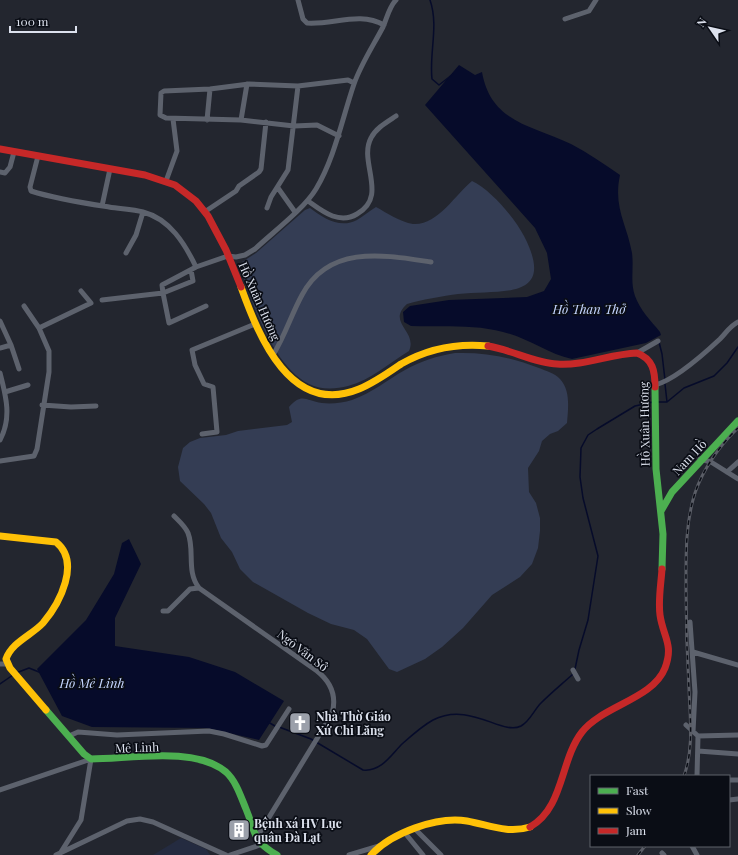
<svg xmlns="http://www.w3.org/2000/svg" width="738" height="855" font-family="'Playfair Display',serif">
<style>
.built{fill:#242b40}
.green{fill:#343d54}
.water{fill:#060b2a}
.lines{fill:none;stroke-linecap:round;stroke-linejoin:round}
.stream{stroke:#060b2a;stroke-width:1.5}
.street{stroke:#5d626d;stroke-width:5}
.fast{stroke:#4caf50;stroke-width:7}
.slow{stroke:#ffc107;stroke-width:7}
.jam{stroke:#c62828;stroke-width:7}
.rail-casing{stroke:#5a5d66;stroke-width:3}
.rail{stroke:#0a0d15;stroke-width:1.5;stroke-dasharray:4.5;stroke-linecap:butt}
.labels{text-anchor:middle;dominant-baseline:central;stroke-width:3.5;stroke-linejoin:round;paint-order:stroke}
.street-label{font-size:12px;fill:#dce1ed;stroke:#0a0d15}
.poi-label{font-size:12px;font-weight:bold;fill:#dce1ed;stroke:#0a0d15;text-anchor:start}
.water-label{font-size:13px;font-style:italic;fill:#c5d6ff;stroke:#0a0d15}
</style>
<rect width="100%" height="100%" fill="#23262f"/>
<!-- built -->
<path class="built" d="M181 838 206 849 210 855H153Z"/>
<!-- green -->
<path class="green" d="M472 181C491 190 514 217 524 236 558 302 499 289 458 294 444 296 420 300 407 304 386 323 418 331 409 351 389 363 371 380 348 386 336 389 321 390 309 384 273 366 252 303 240 267L242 262 256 253 305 210 310 208C323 218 340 229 357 220 364 216 369 211 376 207 387 213 400 222 413 224 437 226 455 195 472 181Z
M455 353C485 352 511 357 539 368 546 371 555 373 560 379 571 391 568 409 567 423L558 431 550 434 542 441 539 451 528 468 529 492 536 503 540 518V531L538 548 532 564 520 577 492 595 463 628 442 647 425 659 397 672 389 669 367 639 354 630 331 624 308 613 253 582 240 569 232 552 221 538 211 513 204 504 180 481 178 467 183 448 190 442 200 438 226 435 238 431 287 425 292 422 289 407C302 392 306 401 322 403 331 404 343 403 352 400 372 393 387 380 405 370 421 361 437 356 455 353Z"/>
<!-- water -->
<path class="water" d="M459 65 475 75 482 72C491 123 532 125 571 144 588 153 604 164 620 175 613 208 627 224 632 253 634 268 630 282 635 296 640 310 651 321 660 332L661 335 646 343 572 359C548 354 528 338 503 332 474 324 442 327 411 326L404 322 403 312 410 306 449 300 527 297 544 291 551 279 547 253 535 228 425 105Z
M129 539 141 564 115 618V646L189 657 235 672 284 701 259 740 207 728 92 727 62 716 37 669 86 620 114 574 122 543Z"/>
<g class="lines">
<!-- stream -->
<path class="stream" d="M430 0C439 26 429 53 432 79L439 85 453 74
M659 342 662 354 665 380
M665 384 667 402
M658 402H667L684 388 714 376 727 363 738 347
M575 669 579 650 588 620 598 556 583 498 580 477 581 448 588 435 597 429 635 406 653 402
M16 673 29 668 39 672
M0 684 13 675
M268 722 275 726
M279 727 311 739 363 770C381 772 391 755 402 744 411 736 422 726 433 720 470 701 502 736 521 726 530 721 534 710 541 703 551 693 562 684 573 674"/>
<!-- street -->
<path class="street" d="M298 0 303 19 307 23C333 25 360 11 384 25
M565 19 589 11 596 0
M207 120 210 89
M241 120 247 84
M339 136 317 125 294 126 241 120 166 118 160 115 161 93 164 91 210 89 249 84 298 86 348 80 354 83
M38 156 30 187 31 191C56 199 83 203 109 207 120 209 132 209 143 212 170 219 185 244 196 267
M0 172 5 173 10 167 14 152
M166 181 177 151 173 119
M278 188 295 212
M308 201C322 211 339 225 357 214 389 196 358 162 371 138 376 128 387 122 396 116
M102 206 110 169
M267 208 271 197 288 170 298 86
M206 211 236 191 239 186 259 172 261 169 266 122
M126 253 136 235 143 212
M191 270 193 281 163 293 169 323 206 306
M102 300 163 293 162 285 196 267 228 256 236 257 245 255 255 249C273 232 304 209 316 189 335 157 342 119 354 84 361 64 373 46 383 27 387 18 389 7 396 0
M0 321 11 345 0 348
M39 328 91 303 81 291
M11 345 19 369
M637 353 658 341
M273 355C285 336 291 315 302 295 329 244 385 255 431 262
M0 373C6 396 12 418 0 440
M655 385C675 380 705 353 720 339 726 333 730 326 738 322
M5 392 28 385
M42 405 71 407 96 406
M202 434 217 432 213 387 204 384 195 365 192 350 255 324
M700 459 711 462 738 479
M0 461 34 456 37 449 49 372V351L39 328 24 306
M727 472 738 462
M174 516C179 521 185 526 188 533 195 551 186 571 199 588L317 671C331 682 337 696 332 714L257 837
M163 611H168L190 589 199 588
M690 622 695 692 693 732
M693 652 738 665
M0 664H8
M573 670 578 679
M686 725 698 736 697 776
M69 736 78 732 117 735 209 731 224 734 262 746 266 745 289 709
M698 736 738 735
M698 751 738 754
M729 780H738
M0 790 91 759 81 820 61 852
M729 800 738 799
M414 828 441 855
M405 833 423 855
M692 846 697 855
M662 853 664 855
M56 855 127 821 140 819 153 822 226 855
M230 855 260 845
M349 855 379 846"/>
<!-- fast -->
<path class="fast" d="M655 387 656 469 663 534 662 569
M661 511 672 492 738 421
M46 710 84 754 91 759C129 759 195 746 226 772 236 781 241 797 246 809 256 833 252 841 277 855"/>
<!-- slow -->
<path class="slow" d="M241 287C259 337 291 417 359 389 374 383 388 373 401 364 429 348 457 343 488 346
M0 536 56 542C81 562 60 603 43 623 32 635 12 642 6 659L10 668 46 710
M371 855C391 833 437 816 467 821 489 825 508 834 530 827"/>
<!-- jam -->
<path class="jam" d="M0 149 145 175 175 185 196 201 208 216 226 250 241 287
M488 346C512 350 535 363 557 364 584 366 610 354 637 353 653 359 655 371 655 387
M530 827C564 808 560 760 582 732 602 706 653 699 665 668 674 644 663 637 660 615 658 600 661 584 662 569"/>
<!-- rail casing -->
<g class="rail-casing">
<path id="rail" d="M684 776C694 748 690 718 689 689 687 656 686 623 686 589 686 557 685 524 695 493 703 469 720 445 738 428
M638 855 645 846"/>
</g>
<!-- rail -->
<use href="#rail" class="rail"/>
</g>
<!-- icons -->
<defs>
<g id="church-square" transform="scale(1.15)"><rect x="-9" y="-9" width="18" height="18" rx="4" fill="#9ba0aa" stroke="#0a0d15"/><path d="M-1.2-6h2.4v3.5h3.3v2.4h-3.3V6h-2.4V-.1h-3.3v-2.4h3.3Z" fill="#fff"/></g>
<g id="building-square" transform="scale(1.15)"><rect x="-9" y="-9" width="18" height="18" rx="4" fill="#9ba0aa" stroke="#0a0d15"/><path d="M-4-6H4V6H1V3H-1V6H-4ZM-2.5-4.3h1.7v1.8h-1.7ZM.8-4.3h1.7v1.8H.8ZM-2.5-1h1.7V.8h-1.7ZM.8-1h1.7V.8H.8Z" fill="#fff"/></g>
</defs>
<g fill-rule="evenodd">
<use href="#church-square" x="300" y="723"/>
<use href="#building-square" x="239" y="830"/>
</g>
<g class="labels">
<!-- street labels -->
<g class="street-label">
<text transform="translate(260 301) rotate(66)">Hồ Xuân Hương</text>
<text transform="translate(644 424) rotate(-91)">Hồ Xuân Hương</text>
<text transform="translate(689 457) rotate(-47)">Nam Hồ</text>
<text transform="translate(303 650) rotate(37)">Ngô Văn Sở</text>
<text transform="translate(137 747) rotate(-2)">Mê Linh</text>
</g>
<!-- poi labels -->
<g class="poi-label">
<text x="316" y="716">Nhà Thờ Giáo<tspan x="316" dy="14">Xứ Chi Lăng</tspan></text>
<text x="254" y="823">Bệnh xá HV Lục<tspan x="254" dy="14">quân Đà Lạt</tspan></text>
</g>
<!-- water labels -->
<g class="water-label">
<text x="589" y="308">Hồ Than Thở</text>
<text x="92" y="682">Hồ Mê Linh</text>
</g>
</g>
<!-- legend -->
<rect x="590" y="775" width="140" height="72" fill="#0a0d15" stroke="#5e626b"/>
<rect x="598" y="788" width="20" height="6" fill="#4caf50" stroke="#5e626b"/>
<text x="626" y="795" font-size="12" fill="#dce1ed">Fast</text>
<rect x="598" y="808" width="20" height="6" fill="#ffc107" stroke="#5e626b"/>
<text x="626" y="815" font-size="12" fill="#dce1ed">Slow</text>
<rect x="598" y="828" width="20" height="6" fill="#c62828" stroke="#5e626b"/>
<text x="626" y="835" font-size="12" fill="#dce1ed">Jam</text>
<!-- north arrow -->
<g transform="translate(710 28) rotate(304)" stroke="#0a0d15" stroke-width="3" paint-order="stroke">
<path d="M0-3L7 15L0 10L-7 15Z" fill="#dce1ed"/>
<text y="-6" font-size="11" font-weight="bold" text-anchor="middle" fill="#dce1ed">N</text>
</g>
<!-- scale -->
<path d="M10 26v6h66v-6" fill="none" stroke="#dce1ed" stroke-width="2"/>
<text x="16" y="26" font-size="12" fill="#dce1ed" stroke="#0a0d15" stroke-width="3" paint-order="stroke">100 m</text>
</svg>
